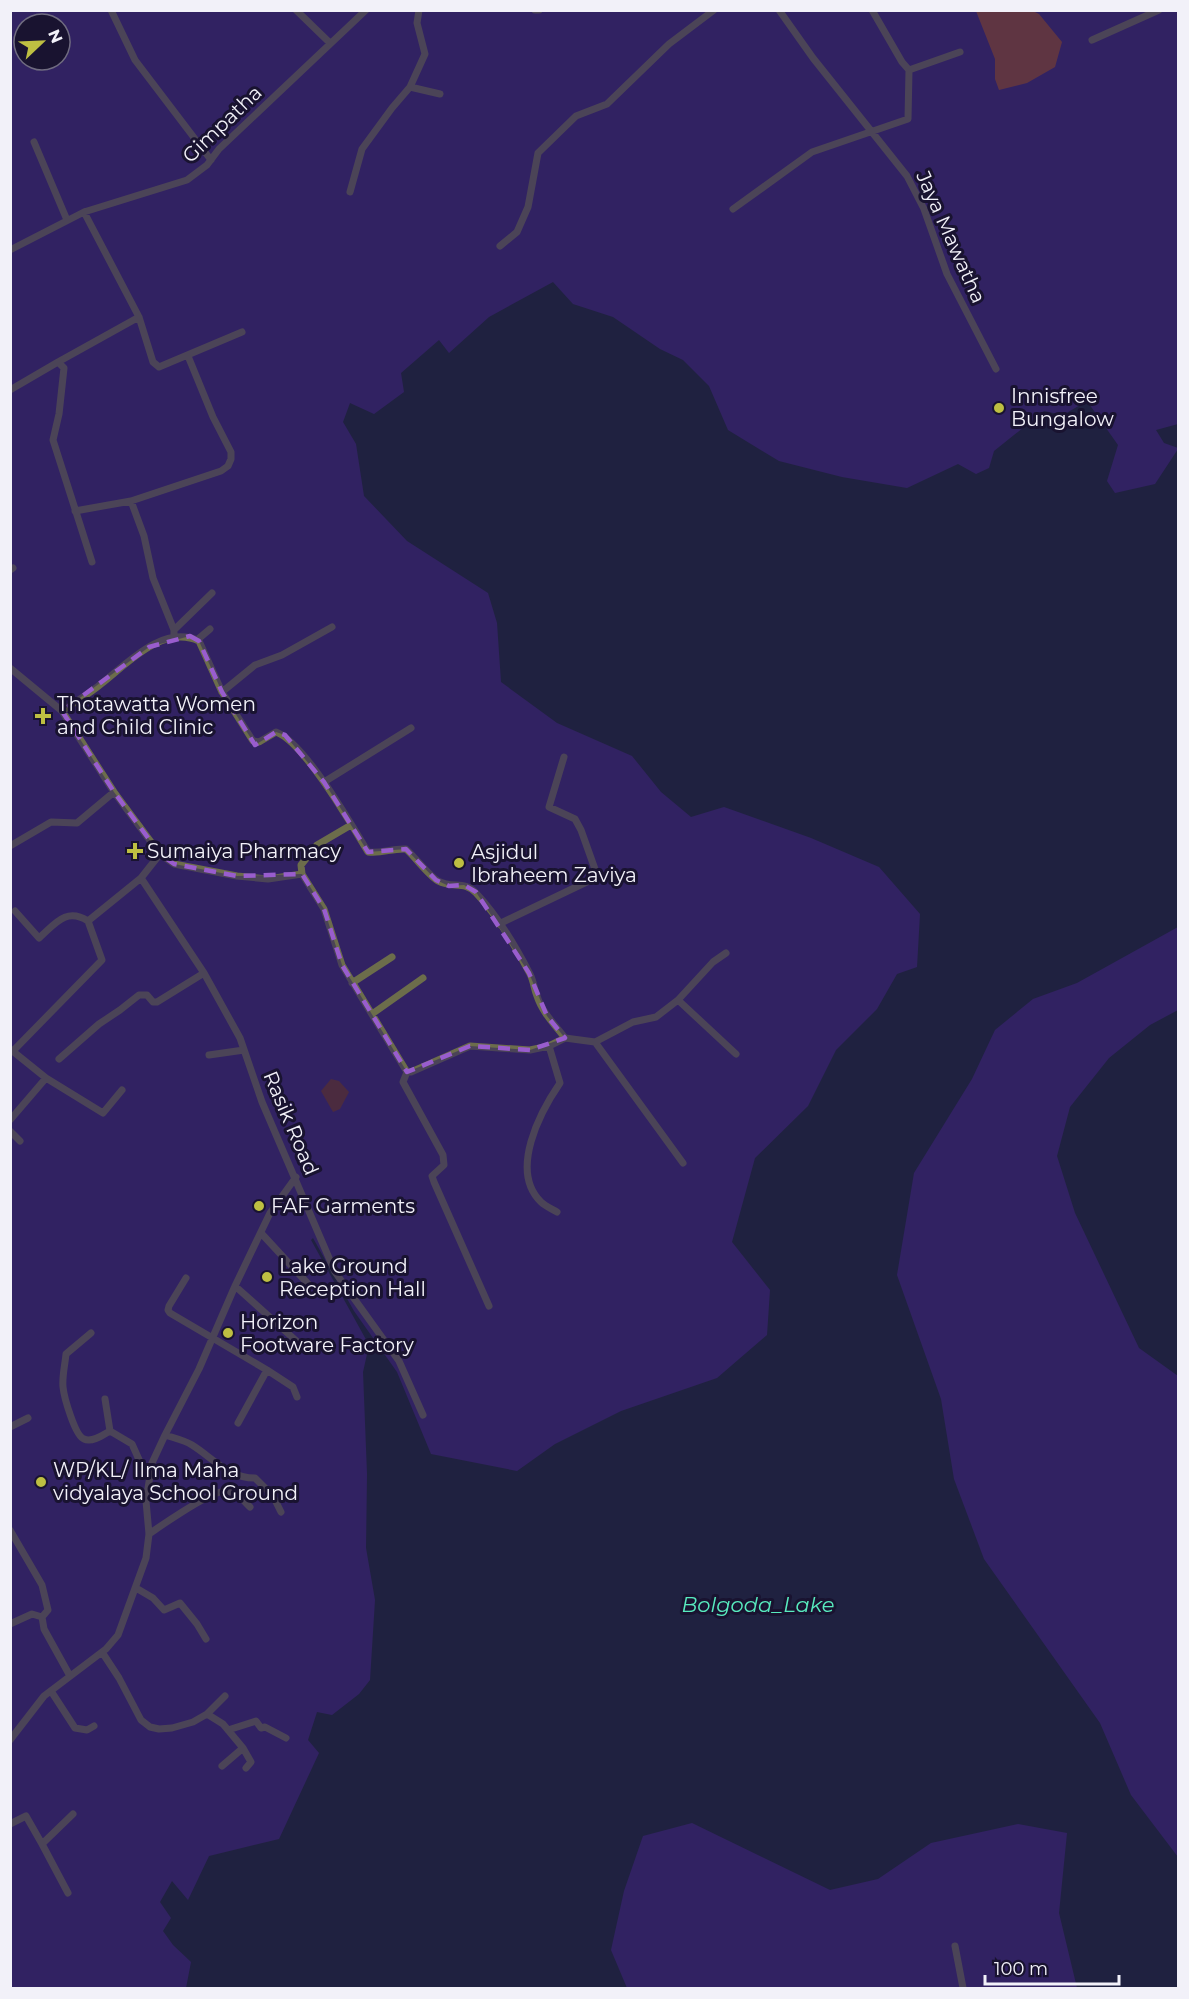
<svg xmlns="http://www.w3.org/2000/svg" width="1189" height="1999" font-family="Montserrat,sans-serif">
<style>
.green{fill:#6a3616}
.forest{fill:#984d1c}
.water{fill:#0b1f18}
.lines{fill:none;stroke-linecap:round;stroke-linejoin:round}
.street{stroke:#6c6d4b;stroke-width:7}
.marked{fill:none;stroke:#995dce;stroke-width:4.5;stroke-dasharray:12 8;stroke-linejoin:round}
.poi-dot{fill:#bebf42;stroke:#191330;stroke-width:2}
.labels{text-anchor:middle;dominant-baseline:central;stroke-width:6;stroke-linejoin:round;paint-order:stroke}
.street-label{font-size:20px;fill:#f2f1f9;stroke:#191330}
.poi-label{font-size:20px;fill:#f2f1f9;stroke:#191330;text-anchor:start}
.water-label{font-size:21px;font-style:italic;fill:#58ebbf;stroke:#191330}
</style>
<rect width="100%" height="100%" fill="#322263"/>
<!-- green -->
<path class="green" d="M331 1079 339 1081 349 1092 340 1109 333 1112 321 1091Z"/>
<!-- forest -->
<path class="forest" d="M976 11H1033L1039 14 1062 42 1055 67 1027 83 999 90 995 79V59Z"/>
<!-- water -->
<path class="water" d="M553 282 573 304 613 317 660 349 683 360 709 386 728 430 779 461 842 477 907 488 958 464 976 474 989 468 994 451 1044 411 1063 415 1087 401 1118 445 1107 481 1115 493 1155 484 1178 449V927L1077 983 1033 999 995 1030 972 1079 914 1173 897 1275 941 1399 954 1479 984 1559 1100 1723 1131 1795 1178 1857V1988H1077L1059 1913 1067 1833 1018 1824 931 1843 878 1879 830 1890 692 1823 643 1836 624 1891 611 1950 627 1988H186L191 1962 173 1945 163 1931 171 1918 160 1902 172 1881 188 1900 209 1856 279 1839 319 1753 308 1740 317 1712 332 1715 359 1694 370 1680 375 1600 366 1548 367 1474 363 1372 369 1345 311 1240 313 1238 354 1311 397 1372 431 1454 517 1471 555 1444 621 1411 717 1378 767 1335 770 1290 732 1242 755 1158 808 1106 836 1050 877 1009 897 974 917 967 920 914 879 867 811 838 724 807 691 817 661 792 632 756 557 723 501 682 497 623 488 593 407 541 364 496 356 444 343 422 350 403 374 414 404 392 401 373 439 340 449 353 489 317Z
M1178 424V448L1164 443 1156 430Z
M1178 1010V1376L1139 1348 1075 1213 1057 1156 1070 1107 1109 1058 1150 1025Z"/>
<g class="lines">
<!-- street -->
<path class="street" d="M111 10 135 60 211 160
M296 10 330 43
M535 10H539
M779 10 813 58 907 176 924 209 947 274 996 369
M1092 40 1159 10
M909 70 960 52
M410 87 440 94
M34 142 67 220
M350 192 362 149 392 108 410 87 425 54 417 23 419 10
M733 209 812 152 908 119 909 70 902 62 872 10
M84 212 139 317 153 362 159 367 242 332
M500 246 517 232 528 207 538 153 576 116 607 104 669 44 714 10
M10 250 84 212 187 180 207 165 219 149 366 10
M58 362 139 317
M10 390 58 362 64 368 59 414 53 440 92 562
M131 501 144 536 153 578 174 630V637
M75 511 131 501 221 471 228 466 231 459V452L213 417 188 356
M10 570 13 568
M174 630 212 593
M197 640 210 629
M10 668 62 711 114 792 160 854 174 864 237 876 268 879 302 874 324 909 342 965 407 1072H411L470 1046 530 1050 549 1046 565 1038 595 1042 633 1022 656 1017 678 1000 736 1054
M222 692 255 665 282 655 332 627
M62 711C75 702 89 694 101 684 128 663 163 624 199 641L222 692 253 741 259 742 276 732C304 742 351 824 368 852 382 854 392 848 406 849 415 857 429 876 438 881 453 889 464 880 476 893 498 916 516 947 530 974 534 982 534 989 537 996 542 1012 555 1025 565 1038
M324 782 411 728
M10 846 51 822 77 823 114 792
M302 874 301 865 317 845 351 825
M141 878 204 973 240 1038 262 1102 335 1272 399 1361 423 1415
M15 911 39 938C55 924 66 907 88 921
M499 924 595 878 596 872 581 830 575 819 549 807 564 757
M352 983 392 957
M678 1000 713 962 726 953
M372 1014 423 978
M595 1042 683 1163
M549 1046 560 1083C540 1112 509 1171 541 1202 545 1206 552 1209 557 1212
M10 1049 46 1078 103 1113 122 1090
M13 1051 102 960 88 921 141 878 160 854
M209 1055 244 1050
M59 1059 99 1024 120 1010 139 995H147L153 1002H157L204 973
M407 1072 403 1082 443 1155 444 1165 432 1176 434 1182 489 1306
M10 1120 46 1078
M10 1131 20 1141
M261 1233 310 1286
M186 1278 169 1306 168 1310 170 1313 267 1370 293 1387 297 1397
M235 1286 302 1346
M91 1333 66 1354C65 1365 62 1376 63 1387 64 1397 75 1436 84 1439 92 1443 103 1435 110 1431
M105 1399 110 1431 132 1444 145 1473 150 1476
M238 1423 267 1370
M10 1427 28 1418
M165 1435C174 1438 184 1440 192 1445 213 1458 228 1478 255 1478L273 1496 281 1512
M10 1530 42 1585 48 1610 42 1617
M149 1534C162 1525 213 1489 227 1491 237 1492 243 1500 250 1507
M136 1588 153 1598 164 1610 180 1603 197 1624 206 1639
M10 1624 32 1614 42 1617 44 1629 70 1676
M102 1652 119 1678 141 1720 150 1727 159 1729 172 1728 193 1722 207 1714 225 1696
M51 1691 75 1728 87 1730 94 1726
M207 1714 223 1724 243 1748 222 1766
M228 1730 256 1721 261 1728 265 1727 286 1738
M10 1740 44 1696 106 1649 118 1635 146 1558 149 1534 146 1501 152 1463 165 1435 199 1369 235 1286 270 1213 296 1177
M243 1748 251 1762 246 1768
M10 1824 26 1816 42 1844 73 1814
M42 1844 68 1893
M955 1946 963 1988"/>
</g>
<!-- marked area -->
<path d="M0 0H1189V1999H0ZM190 636 199 641 222 692 255 745 276 732 285 735 324 782 368 852 406 849 436 880 449 886 464 885 476 892 529 973 547 1016 565 1038 530 1050 470 1046 407 1072 342 965 324 909 302 874 237 876 174 864 160 854 114 792 62 711 149 647Z" fill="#322263" fill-opacity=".55" fill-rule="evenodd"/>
<path class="marked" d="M190 636 199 641 222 692 255 745 276 732 285 735 324 782 368 852 406 849 436 880 449 886 464 885 476 892 529 973 547 1016 565 1038 530 1050 470 1046 407 1072 342 965 324 909 302 874 237 876 174 864 160 854 114 792 62 711 149 647Z"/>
<!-- markers -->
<g class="poi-dot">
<circle cx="999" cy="408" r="6"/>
<path d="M40 707h6v6h6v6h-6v6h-6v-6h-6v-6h6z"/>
<path d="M132 842h6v6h6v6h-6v6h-6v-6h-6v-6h6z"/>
<circle cx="459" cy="863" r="6"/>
<circle cx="259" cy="1206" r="6"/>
<circle cx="267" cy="1277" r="6"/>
<circle cx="228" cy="1333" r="6"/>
<circle cx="41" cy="1482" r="6"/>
</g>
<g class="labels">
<!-- street labels -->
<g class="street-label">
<text transform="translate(222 124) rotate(-44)">Gimpatha</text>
<text transform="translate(951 237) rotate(66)">Jaya Mawatha</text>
<text transform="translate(291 1123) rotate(67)">Rasik Road</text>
</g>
<!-- poi labels -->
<g class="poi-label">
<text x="1011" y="396">Innisfree<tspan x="1011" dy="23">Bungalow</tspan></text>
<text x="57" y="704">Thotawatta Women<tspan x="57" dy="23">and Child Clinic</tspan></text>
<text x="147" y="851">Sumaiya Pharmacy</text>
<text x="471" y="852">Asjidul<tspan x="471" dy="23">Ibraheem Zaviya</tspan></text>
<text x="271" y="1206">FAF Garments</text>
<text x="279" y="1266">Lake Ground<tspan x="279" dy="23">Reception Hall</tspan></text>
<text x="240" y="1322">Horizon<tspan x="240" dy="23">Footware Factory</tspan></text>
<text x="53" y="1470">WP/KL/ Ilma Maha<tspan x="53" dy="23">vidyalaya School Ground</tspan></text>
</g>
<!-- water labels -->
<g class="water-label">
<text x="758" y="1604">Bolgoda_Lake</text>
</g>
</g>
<!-- border -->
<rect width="1189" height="1999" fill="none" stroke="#f2f1f9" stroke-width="24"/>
<!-- north arrow -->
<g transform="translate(42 42) rotate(67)"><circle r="28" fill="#191330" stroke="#706c80" stroke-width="1.5"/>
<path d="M0-4.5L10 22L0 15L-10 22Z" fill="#bebf42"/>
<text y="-9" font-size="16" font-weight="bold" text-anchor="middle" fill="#f2f1f9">N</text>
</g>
<!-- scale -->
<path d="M985 1975v9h134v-9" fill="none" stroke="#f2f1f9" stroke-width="3"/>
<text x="994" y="1975" font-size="18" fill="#f2f1f9" stroke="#191330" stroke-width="4.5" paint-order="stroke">100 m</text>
</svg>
